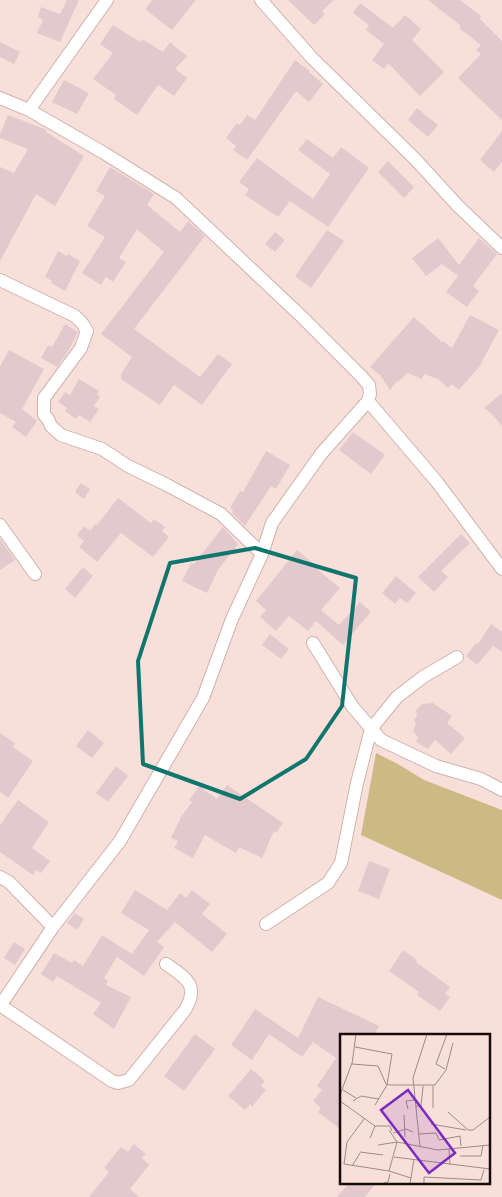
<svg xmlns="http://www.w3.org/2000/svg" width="502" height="1197" font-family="'Titillium Web',sans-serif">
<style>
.green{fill:#cdb984}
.building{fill:#e3c9cd}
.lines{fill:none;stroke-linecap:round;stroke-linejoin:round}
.minor-casing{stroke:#ccb4ae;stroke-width:14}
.minor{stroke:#fff;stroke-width:12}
.marked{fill:none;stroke:#0f766e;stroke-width:4;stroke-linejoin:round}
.inset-road{fill:none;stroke:#9d8b86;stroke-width:1}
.view{fill:#7b2cbf;fill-opacity:0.15;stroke:#7b2cbf;stroke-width:2.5}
.inset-edge{fill:none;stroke:#140c0a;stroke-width:2.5}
</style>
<rect width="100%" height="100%" fill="#f9dfd9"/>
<!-- green -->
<path class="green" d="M376 753 398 764 424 780 502 810V900L361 835Z"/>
<!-- building -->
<path class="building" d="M67 0H79L60 42 37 33 43 20 38 17 41 7 60 14Z
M152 0H196L172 30 145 9Z
M288 0H334L322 11 325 14 314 25Z
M428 0H460L481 16 480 19 502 41V120L458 78 481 54 476 50 481 45 459 28 461 26Z
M360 3 393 28 405 15 421 29 412 40 444 72 420 96 388 63 384 69 372 60 384 44 366 30 369 25 353 13Z
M113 25 140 42 142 39 163 52 170 42 187 56 175 69 187 78 174 96 158 85 137 115 114 99 116 95 93 79 113 53 100 44Z
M0 42 20 52 14 64 0 57Z
M295 60 310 71 309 72 323 84 309 102 296 91 247 160 233 150 236 146 226 138 237 123 240 125 247 115 255 120Z
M64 80 89 93 77 114 52 102Z
M417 108 438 125 428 137 408 120Z
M8 115 47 130 46 132 84 156 55 206 36 194 0 261V167L14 173 28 149 0 138V134Z
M502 131V162L494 172 480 160Z
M307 139 333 158 341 147 369 168 328 227 290 201 278 217 245 195 249 189 239 182 257 158 313 199 330 174 298 150Z
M388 161 414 187 404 198 378 172Z
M110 167 154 194 147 205 180 232 188 221 205 236 134 329 200 377 218 354 232 364 202 405 174 385 160 405 121 379V374L132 357 101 334 164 252 137 229 119 258 126 262 113 282 106 277 101 285 82 273 105 237 87 226 105 196 96 191Z
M327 230 344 241 311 288 295 276Z
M275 232 285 240 275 252 265 244Z
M438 238 459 265 479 238 497 254 473 286 479 291 467 307 446 292 458 276 442 264 426 276 412 258Z
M58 251 67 256 68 254 80 261 65 291 51 283 52 281 45 277Z
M470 315 499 330 479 367 459 390 452 384 448 388 438 379 424 374 422 379 408 373 399 381H397L390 390 380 375 370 367 414 317 442 342 443 341 452 348Z
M65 324 78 332 69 350 57 367 41 358 48 345 52 347Z
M9 350 44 369 22 409 37 421 26 437 12 427 16 422 0 413V367Z
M79 379 99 391 97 394 100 397 94 406 99 409 90 422 79 415 76 419 65 411 67 408 58 402 65 392 70 395Z
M502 393V426L490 412 484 408Z
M353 432 385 455 371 474 339 450Z
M266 451 290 465 276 489 271 486 245 526 232 513 233 510 230 508 240 491 243 492Z
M81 483 90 489 84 499 75 492Z
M118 498 151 523 154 519 165 527 162 531 169 537 153 557 121 533 97 562 79 547 84 541 77 535 84 526 90 531 95 524 97 525Z
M223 527 238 544 218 570 207 593 182 581 191 563 194 564Z
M461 534 470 543 441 571 448 577 434 592 418 577Z
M0 539 15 560 0 570Z
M297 550 319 568 318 570 340 588 321 610 339 625 360 602 371 612 343 645 316 621 308 631 289 616 276 631 260 617 266 610 256 601Z
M83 567 93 576 75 598 65 589Z
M396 576 416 593 407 603 400 598 395 604 382 593Z
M491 624 502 632V652L493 646 477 665 466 656 476 643 478 644Z
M270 634 289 649 281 659 262 645Z
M433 703 452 716 447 723 465 738 451 754 435 740 428 749 416 742 418 737 413 731 416 724 414 720 417 716 416 710 422 704Z
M88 730 104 743 92 758 76 746Z
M0 733 15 743 13 747 33 761 8 798 0 792Z
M116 766 128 776 108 802 96 793Z
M227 785 283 823 276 833 274 831 262 858 239 847 236 853 205 835 193 858 174 848 178 841 171 838 181 817 192 802 189 800 199 786 217 799Z
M18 800 49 822 32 848 50 861 41 873 36 870 33 875 0 852V825Z
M369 861 390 869 379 899 358 891Z
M135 890 167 910 180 893 186 898 192 890 210 904 202 914 227 934 212 952 175 922 157 942 164 947 144 976 117 957 104 978 108 981 106 985 131 997 114 1029 93 1014 101 1003 57 976 53 982 41 974 54 953 72 963 74 960 83 966 102 935 132 954 149 930 121 913Z
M75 913 84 919 77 930 67 923Z
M14 942 25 949 15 965 4 958Z
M403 950 417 960 416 962 450 987 445 994 450 997 440 1011 417 995 419 992 389 971Z
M318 997 379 1026 374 1036H341V1130L318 1112 321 1108 313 1101 322 1090 317 1086 336 1058 313 1042 302 1057 269 1034 252 1060 231 1045 255 1009 298 1038Z
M195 1034 215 1049 184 1091 164 1076Z
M251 1069 265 1081 261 1086 266 1090 252 1107 250 1104 245 1110 228 1096Z
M134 1144 146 1154 142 1158 149 1165 130 1189 139 1197H89L109 1172 104 1168 121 1147 128 1152Z
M349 1183H376L365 1197H337Z"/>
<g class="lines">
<!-- minor casing -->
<g class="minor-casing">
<path id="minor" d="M261 0 312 58 415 159 458 206 502 248
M0 98 29 110 104 153 176 198 302 317 361 376 369 385 370 394 368 401 321 454 272 523 262 554 232 619 203 698 120 841 53 927 0 1006
M29 110 107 0
M0 280 75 316 82 323 87 331 81 348 44 398V415L48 419 51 426 61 435 102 449 128 466 167 485 221 514 262 554
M368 401 437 482 502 569
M0 525 35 574
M313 643 352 706 381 740 436 766 481 779 502 790
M0 877 9 882 53 927
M266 924 328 883 341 863 357 783 371 729 397 697 423 677 457 657
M0 1005 112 1081 118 1083 129 1080 185 1010C200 985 186 978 166 964"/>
</g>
<!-- minor -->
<use href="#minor" class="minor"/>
</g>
<!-- marked area -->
<path class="marked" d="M255 548 356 578 342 706 306 759 240 799 143 764 138 661 170 563Z"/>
<!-- overview -->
<g transform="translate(340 1034)">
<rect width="150" height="150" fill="#f9dfd9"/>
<path class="inset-road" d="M16 0 12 30 38 32 46 50 50 51H95L106 36 113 9M15 13 52 20 47 51 35 71M105 35 96 30 107 0M3 56 16 64M0 61 12 29M0 67 35 92 30 104M13 67 21 62 39 65M76 72H81L83 52M93 74V52M68 75 66 67 75 66M108 78 128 96H133L150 83M64 81 65 103M24 85 7 108 4 130 49 137 57 108 98 116 150 111M91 90 126 96M35 92H50L52 97M53 99 66 95 73 98M79 100 96 99 99 106 120 102 121 112M38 111 57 108 49 96M80 113 73 44 87 0M109 115 110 131M20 118 43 121M120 122H141L143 111M54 123 150 135M12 132 20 119M49 137 71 144M41 150 48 148 50 140M70 150 74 125M84 150V143L141 146 144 136"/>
<path class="view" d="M68 56 115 119 89 139 41 76Z"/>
<rect width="150" height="150" class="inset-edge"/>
</g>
</svg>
